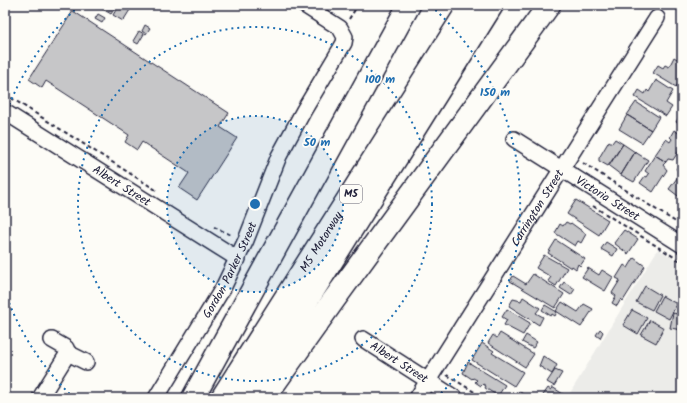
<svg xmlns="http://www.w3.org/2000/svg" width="687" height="403" font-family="Kalam,sans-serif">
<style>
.built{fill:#ecece9}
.building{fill:#c6c6c8;stroke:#22223b}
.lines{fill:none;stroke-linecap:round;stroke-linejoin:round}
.minor-casing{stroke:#22223b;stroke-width:18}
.highway-casing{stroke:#22223b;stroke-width:25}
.path{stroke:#22223b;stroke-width:2;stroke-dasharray:4 3;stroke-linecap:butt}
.minor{stroke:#fdfcf7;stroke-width:15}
.highway{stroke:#fdfcf7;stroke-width:22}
.ring{fill:none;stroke:#1f6fb2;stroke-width:2;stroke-dasharray:2 4}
.labels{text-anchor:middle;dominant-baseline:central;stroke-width:3.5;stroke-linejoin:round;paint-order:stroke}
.shield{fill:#fdfcf7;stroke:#646373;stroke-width:1}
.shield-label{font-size:11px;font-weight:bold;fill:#22223b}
.street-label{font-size:12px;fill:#22223b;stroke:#fdfcf7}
.centre{fill:#1f6fb2;stroke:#fdfcf7;stroke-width:2}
.ring-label{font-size:12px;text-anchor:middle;font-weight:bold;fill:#1f6fb2;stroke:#fdfcf7;stroke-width:3.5;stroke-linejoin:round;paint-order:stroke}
</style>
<rect width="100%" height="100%" fill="#fdfcf7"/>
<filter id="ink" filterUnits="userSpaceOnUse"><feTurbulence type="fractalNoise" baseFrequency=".025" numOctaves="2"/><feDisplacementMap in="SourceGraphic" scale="8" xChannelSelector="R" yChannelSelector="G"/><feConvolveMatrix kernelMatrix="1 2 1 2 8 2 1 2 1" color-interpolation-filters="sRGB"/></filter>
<g filter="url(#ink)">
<!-- built -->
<path class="built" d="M658 249 682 264V398H567Z"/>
<!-- building -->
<path class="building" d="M102 5H117L111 14 101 8Z
M119 5H133L123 21 113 15Z
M73 11 229 113 220 127 237 138 197 200 179 188 189 173 142 142 137 150 125 142 129 135 46 81 42 88 29 79Z
M98 14 105 18 102 23 95 19Z
M145 25 150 28 146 34 142 31Z
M139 31 144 34 138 44 133 41Z
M674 57 682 62V77L676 87 653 73 658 65 663 68 665 65 669 67Z
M656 80 673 91 666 103 672 107 666 116 635 97 639 90 645 94 647 90 649 92Z
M636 102 659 117 651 130 627 115Z
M682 112V125L676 122Z
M627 115 651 130 642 143 619 129Z
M674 130 682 135V146L673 160 668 159 666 162 655 155 666 139 670 142 672 139 670 137Z
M615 139 623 144 608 166 599 161V158L609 141 612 143Z
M623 144 635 152 621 175 609 166Z
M635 152 648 160 634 182 621 175Z
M655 155 666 162 663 165 667 170 653 192 640 183 645 176 647 177 649 174 645 171Z
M682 161V173L676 169Z
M680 174 682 175V199L669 189Z
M576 200 608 220 599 235 567 214Z
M566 222 570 224 571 223 586 234 581 243 578 241 575 246 555 233 560 224 563 226Z
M624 230 638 239 628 254 614 243Z
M556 240 585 259 580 266 578 264 576 269 572 266 571 268 548 253Z
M606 242 617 249 613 256 601 249Z
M544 255 567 268 556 286 548 281 551 277 536 268Z
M634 258 645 266 623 301 621 299 617 306 612 303 616 296 612 293 620 280 616 278 624 265 628 268Z
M588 268 599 275 602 270 613 277 605 291 582 277Z
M533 274 564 294 555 308 510 281 513 276 526 284Z
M564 282 575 289 571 295 560 288Z
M645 286 660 295 652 310 636 302Z
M662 296 677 304 669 319 654 311Z
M523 297 540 308 536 313 543 317 539 325 509 306 513 299 521 301Z
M562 302 578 312 584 304 593 309 581 327 556 311Z
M545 305 557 312 555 316 552 314 551 316 542 310Z
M507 309 530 323 523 335 504 325 507 320 502 317Z
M632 310 647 318 638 334 623 325Z
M673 313 682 315V330L670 328Z
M650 320 664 328 656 343 641 335Z
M600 329 603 332 600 338 596 335Z
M500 333 534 354 525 367 488 343 493 335 497 338Z
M526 335 537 342 533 348 522 342Z
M482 343 494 351 492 353 523 372 514 386 472 360Z
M543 356 557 365 552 374 539 366Z
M468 362 505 385 498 396 485 388 486 386 483 384 481 386 475 382 477 380 473 378 472 379 463 373Z
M555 370 562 373 554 386 547 382Z
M552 387 563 394 561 398H541L548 388 551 390Z
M519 391 524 395 522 398H514Z"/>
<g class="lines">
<!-- minor casing -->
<g class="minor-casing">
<g id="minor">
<path id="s1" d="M5 112 238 259"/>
<path id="s2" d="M514 139 682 245"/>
<path id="s3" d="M363 339 455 398"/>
<path d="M68 353 86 362"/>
<path d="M40 398 68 353 66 348 52 340"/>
<path id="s4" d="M156 398 223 288 246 240 279 156 304 110 344 43 345 37 340 28 304 5"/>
<path id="s5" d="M417 398 657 18"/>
</g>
</g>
<!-- highway casing -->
<g class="highway-casing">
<g id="highway">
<path d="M193 398 409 5"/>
<path id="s6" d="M222 398 471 5"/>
<path d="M246 398 492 5"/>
<path d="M264 398 333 301 549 5"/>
</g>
</g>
<!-- path -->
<path class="path" d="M349 19 358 5
M5 94 156 190
M583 163 682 226
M593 206 682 262
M214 227 233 236
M447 375 484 398"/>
<!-- minor -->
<use href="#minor" class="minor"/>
<!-- highway -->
<use href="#highway" class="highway"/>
</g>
</g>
<!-- distance rings -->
<circle cx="255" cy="204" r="88" fill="#1f6fb2" fill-opacity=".12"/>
<g class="ring">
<circle cx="255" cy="204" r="88"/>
<circle cx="255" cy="204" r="177"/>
<path d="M74 398A265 265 0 0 1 5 292M5 116A265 265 0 0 1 79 6M431 6A265 265 0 0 1 436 398"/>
</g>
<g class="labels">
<!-- shield labels -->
<rect class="shield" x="340" y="185" width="22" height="18" rx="3"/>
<g class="shield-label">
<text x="351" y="194">M5</text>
</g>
<!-- street labels -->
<g class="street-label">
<text stroke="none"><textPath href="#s1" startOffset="138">Albert Street</textPath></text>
<text stroke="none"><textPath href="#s2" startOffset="111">Victoria Street</textPath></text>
<text stroke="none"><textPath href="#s5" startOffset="225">Carrington Street</textPath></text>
<text stroke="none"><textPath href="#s6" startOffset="185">M5 Motorway</textPath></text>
<text stroke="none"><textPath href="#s4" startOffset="148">Gordon Parker Street</textPath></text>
<text stroke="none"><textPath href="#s3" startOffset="43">Albert Street</textPath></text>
</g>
</g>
<circle cx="255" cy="204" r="6" class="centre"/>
<g class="ring-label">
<text x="380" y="83">100 m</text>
<text x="495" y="96">150 m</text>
<text x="317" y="146">50 m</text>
</g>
<!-- margin -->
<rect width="687" height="403" fill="none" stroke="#fdfcf7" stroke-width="20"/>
<rect x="10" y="10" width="667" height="383" fill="none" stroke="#22223b" stroke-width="1.5" filter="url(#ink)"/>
</svg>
